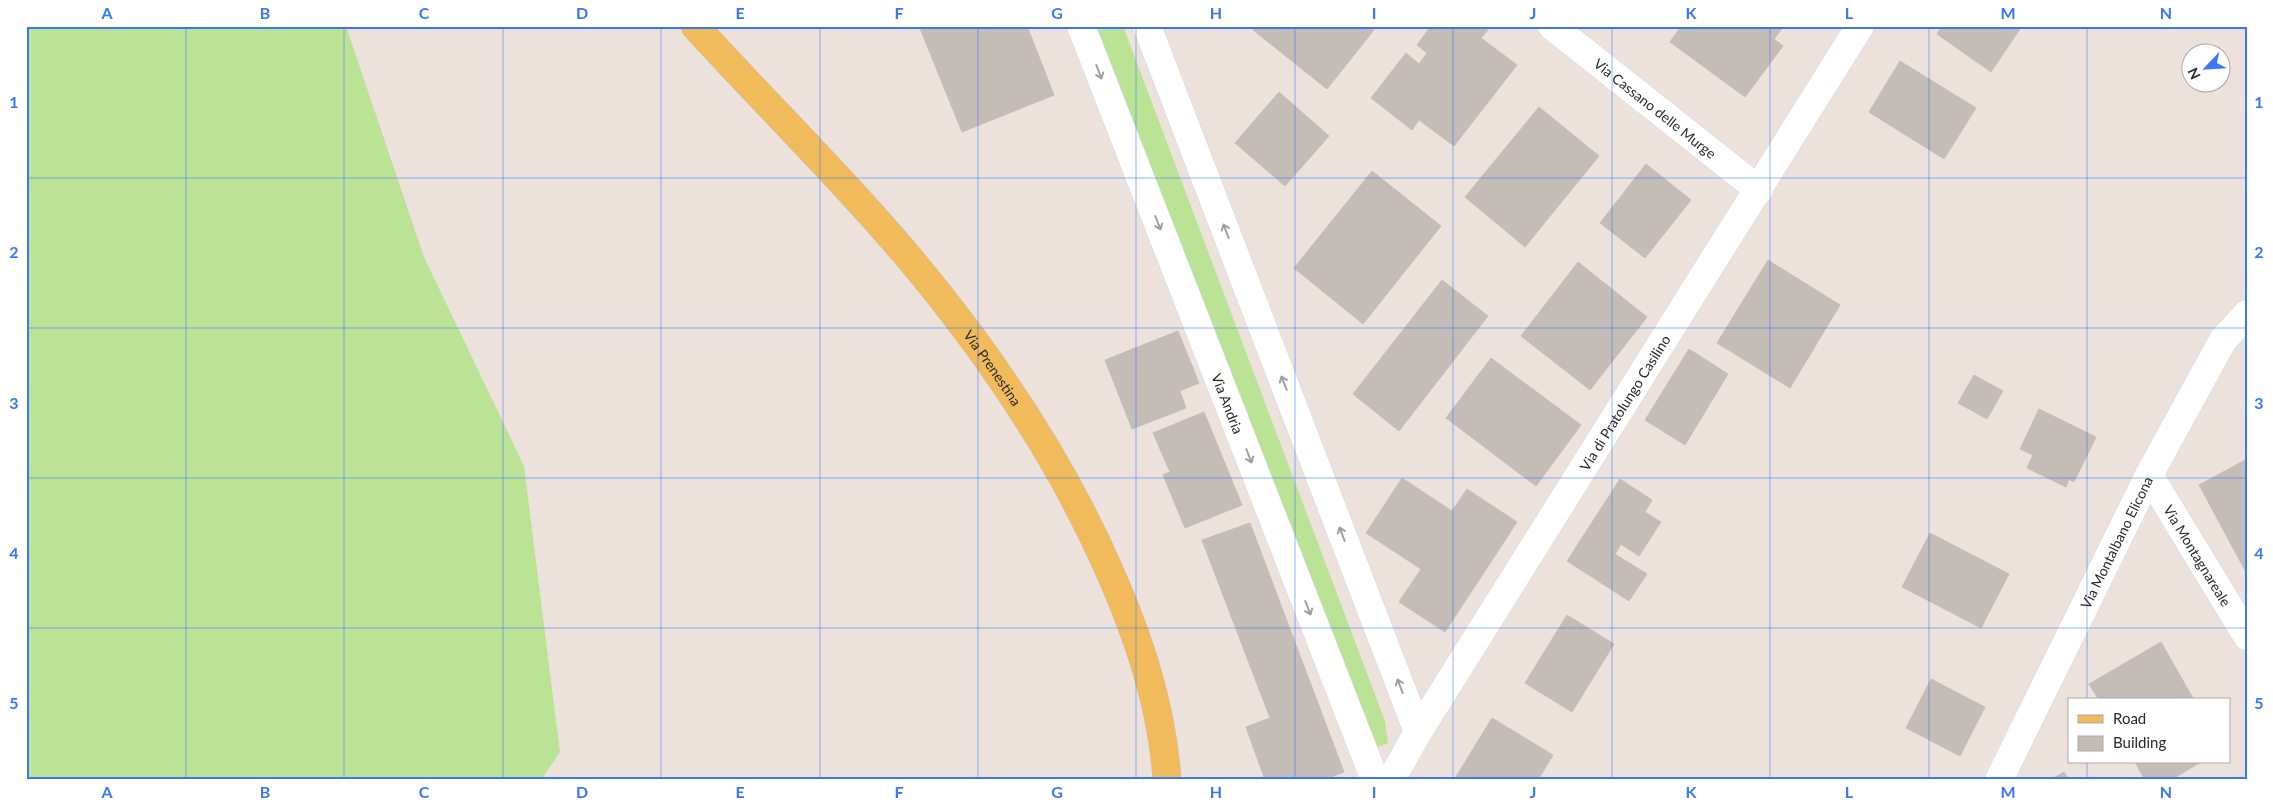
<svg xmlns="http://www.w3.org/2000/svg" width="2273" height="806" font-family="Lato,sans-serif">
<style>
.grass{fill:#bae396}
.building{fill:#c4bcb7;stroke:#c7beb4}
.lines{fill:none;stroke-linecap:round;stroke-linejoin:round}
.minor-casing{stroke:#d0d6e2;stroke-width:29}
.major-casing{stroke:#c3c3c3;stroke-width:29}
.minor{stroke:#fff;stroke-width:28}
.major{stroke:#f1ba5a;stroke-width:28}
.oneway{stroke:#9f9f9f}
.grid{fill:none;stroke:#3976fa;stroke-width:1;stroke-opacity:0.55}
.labels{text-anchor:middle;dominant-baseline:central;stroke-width:4;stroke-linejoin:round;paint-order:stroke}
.street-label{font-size:14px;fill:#292929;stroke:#fff}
.neatline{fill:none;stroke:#3976fa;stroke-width:2}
.grid-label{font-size:16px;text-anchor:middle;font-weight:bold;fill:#3976fa}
</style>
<rect width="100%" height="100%" fill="#ece2db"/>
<!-- grass -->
<path class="grass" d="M26 26H346L424 257 524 466 560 752 541 780H26Z
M1092 26H1123L1385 721 1388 743 1375 748Z"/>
<!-- building -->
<path class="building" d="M919 26H1027L1054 95 962 132Z
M1256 26H1369L1374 30 1327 89 1253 30Z
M1431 26H1484L1488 30 1481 38 1517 65 1454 146 1419 120 1412 130 1371 98 1406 53 1419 64 1427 53 1417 45Z
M1681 26H1701L1705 29 1708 26H1784L1774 39 1783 46 1745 97 1670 42Z
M1942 26H2022L1991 72 1937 34Z
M1900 61 1976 108 1944 159 1869 112Z
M1279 92 1329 136 1285 186 1235 143Z
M1539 107 1599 156 1525 247 1465 197Z
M1646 164 1691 200 1645 258 1600 223Z
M1372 171 1441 226 1363 324 1294 268Z
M1768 260 1840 305 1790 388 1717 343Z
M1578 262 1647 317 1590 390 1521 336Z
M1442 280 1488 316 1399 431 1353 394Z
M1178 331 1199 383 1180 391 1186 408 1132 429 1105 360Z
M1689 349 1728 374 1685 445 1645 420Z
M1491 358 1581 425 1536 486 1446 418Z
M1974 375 2003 391 1987 419 1958 403Z
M2039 409 2096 437 2074 482 2069 479 2066 487 2027 468 2033 455 2020 449Z
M1204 412 1242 505 1185 528 1163 475 1170 472 1153 433Z
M2247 459V574L2199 485Z
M1402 478 1452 511 1467 489 1517 522 1445 632 1399 602 1421 569 1366 533Z
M1620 479 1652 500 1645 512 1661 522 1639 556 1621 544 1615 554 1647 574 1629 601 1567 561Z
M1250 523 1344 772 1323 780H1265L1246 727 1270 718 1202 540Z
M1930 533 2009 574 1981 628 1902 587Z
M1567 615 1614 644 1572 712 1525 683Z
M2161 642 2194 700H2099L2089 684Z
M1931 679 1985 707 1960 756 1906 728Z
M1492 718 1553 755 1538 780H1454Z
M2135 762H2201L2171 780H2145Z
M2064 772 2069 780H2050Z"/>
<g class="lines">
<!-- minor casing -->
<g class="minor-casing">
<g id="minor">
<path id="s1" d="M1081 26 1375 780"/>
<path d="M1147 26 1418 732"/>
<path id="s2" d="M1552 26 1759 190"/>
<path id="s3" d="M2149 475 2247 636"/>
<path id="s4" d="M1391 780 1418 732 1860 26"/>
<path id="s5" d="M1999 780 2149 475 2223 340 2247 314"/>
</g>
</g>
<!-- major casing -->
<g class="major-casing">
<g id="major">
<path id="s6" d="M695 26C764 102 839 175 905 253 987 350 1058 454 1109 570 1139 638 1162 706 1167 780"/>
</g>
</g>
<!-- minor -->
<use href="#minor" class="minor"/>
<!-- major -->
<use href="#major" class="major"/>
</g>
<!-- one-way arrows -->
<defs><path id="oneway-shaft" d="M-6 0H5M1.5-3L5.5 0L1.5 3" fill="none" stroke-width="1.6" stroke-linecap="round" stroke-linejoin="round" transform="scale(1.25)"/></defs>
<g class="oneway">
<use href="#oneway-shaft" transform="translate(1099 72) rotate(69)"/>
<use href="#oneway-shaft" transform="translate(1158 223) rotate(69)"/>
<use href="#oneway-shaft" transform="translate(1226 231) rotate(-111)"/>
<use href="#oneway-shaft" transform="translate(1284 383) rotate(-111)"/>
<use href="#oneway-shaft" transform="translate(1249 456) rotate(69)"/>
<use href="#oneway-shaft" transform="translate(1342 534) rotate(-111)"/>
<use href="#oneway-shaft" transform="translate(1308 608) rotate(69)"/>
<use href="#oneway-shaft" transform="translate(1400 686) rotate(-111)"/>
</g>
<!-- grid -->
<path class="grid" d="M186 26V780M344 26V780M503 26V780M661 26V780M820 26V780M978 26V780M1136 26V780M1295 26V780M1453 26V780M1612 26V780M1770 26V780M1929 26V780M2087 26V700M26 178H2247M26 328H2247M26 478H2247M26 628H2247M2087 762V780"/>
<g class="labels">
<!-- street labels -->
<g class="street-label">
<text stroke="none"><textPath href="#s2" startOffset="132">Via Cassano delle Murge</textPath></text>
<text stroke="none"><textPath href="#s6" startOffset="454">Via Prenestina</textPath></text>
<text stroke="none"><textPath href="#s1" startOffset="405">Via Andria</textPath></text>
<text stroke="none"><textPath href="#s4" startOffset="444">Via di Pratolungo Casilino</textPath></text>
<text stroke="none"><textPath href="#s5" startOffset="265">Via Montalbano Elicona</textPath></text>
<text stroke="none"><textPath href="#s3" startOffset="94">Via Montagnareale</textPath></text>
</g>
</g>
<!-- border -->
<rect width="2273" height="806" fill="none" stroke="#ffffff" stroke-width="55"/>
<!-- legend -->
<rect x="2068" y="698" width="162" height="65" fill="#ffffff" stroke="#a9a9a9"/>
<rect x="2078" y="715" width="25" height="8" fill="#f1ba5a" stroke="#a9a9a9"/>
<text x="2113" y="724" font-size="15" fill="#292929">Road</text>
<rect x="2078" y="736" width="25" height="15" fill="#c4bcb7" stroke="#a9a9a9"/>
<text x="2113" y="748" font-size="15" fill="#292929">Building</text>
<!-- north arrow -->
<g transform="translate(2206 68) rotate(245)"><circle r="24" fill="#ffffff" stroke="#a9a9a9"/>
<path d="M0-4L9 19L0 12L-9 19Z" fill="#3976fa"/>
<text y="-8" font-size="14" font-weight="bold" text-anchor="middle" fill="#292929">N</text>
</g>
<rect x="28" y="28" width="2218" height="750" class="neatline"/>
<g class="grid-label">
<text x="107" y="19">A</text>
<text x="265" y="19">B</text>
<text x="424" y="19">C</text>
<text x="582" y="19">D</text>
<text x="740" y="19">E</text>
<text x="899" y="19">F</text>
<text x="1057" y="19">G</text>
<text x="1216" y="19">H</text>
<text x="1374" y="19">I</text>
<text x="1533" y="19">J</text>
<text x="1691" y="19">K</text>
<text x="1849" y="19">L</text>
<text x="2008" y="19">M</text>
<text x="2166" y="19">N</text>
<text x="14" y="108">1</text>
<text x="2259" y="108">1</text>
<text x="14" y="258">2</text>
<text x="2259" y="258">2</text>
<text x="14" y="409">3</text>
<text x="2259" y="409">3</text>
<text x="14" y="559">4</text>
<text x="2259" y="559">4</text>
<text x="14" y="709">5</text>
<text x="2259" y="709">5</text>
<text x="107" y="798">A</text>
<text x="265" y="798">B</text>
<text x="424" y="798">C</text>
<text x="582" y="798">D</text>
<text x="740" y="798">E</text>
<text x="899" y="798">F</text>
<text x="1057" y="798">G</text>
<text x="1216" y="798">H</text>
<text x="1374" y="798">I</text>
<text x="1533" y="798">J</text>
<text x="1691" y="798">K</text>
<text x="1849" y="798">L</text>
<text x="2008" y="798">M</text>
<text x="2166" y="798">N</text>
</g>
</svg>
